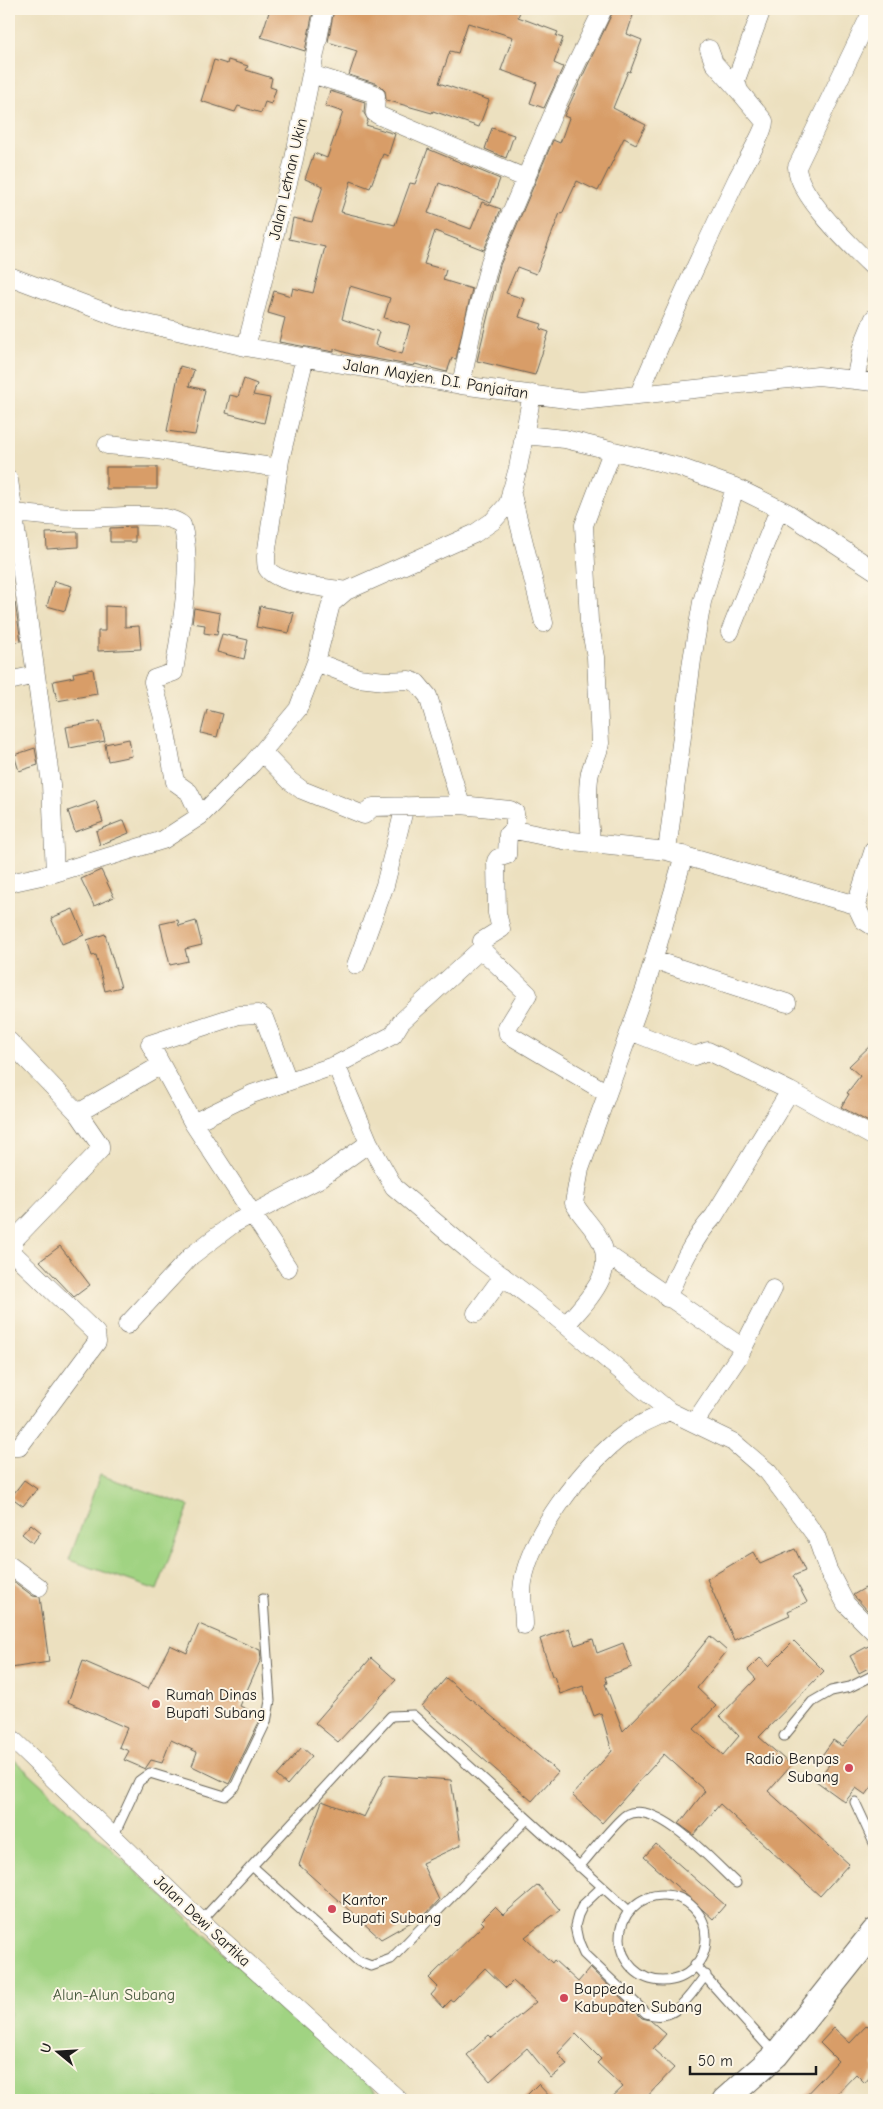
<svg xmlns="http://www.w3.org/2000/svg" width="883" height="2109" font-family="'Comic Neue',sans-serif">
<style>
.green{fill:#a0d382;stroke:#5e784f}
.building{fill:#d89d67;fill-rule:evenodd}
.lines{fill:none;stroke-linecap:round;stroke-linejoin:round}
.lane-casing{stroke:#656155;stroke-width:11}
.street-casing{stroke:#656155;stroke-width:19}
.secondary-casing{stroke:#656155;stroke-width:27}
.lane{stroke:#fff;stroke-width:9}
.street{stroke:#fff;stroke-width:18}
.secondary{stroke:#fff;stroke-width:25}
.poi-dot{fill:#d1495b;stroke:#fcf5e5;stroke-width:2}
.labels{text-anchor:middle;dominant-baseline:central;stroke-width:4;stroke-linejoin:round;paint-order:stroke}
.street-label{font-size:16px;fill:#1c1c1c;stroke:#fcf5e5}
.poi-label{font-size:16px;fill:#1c1c1c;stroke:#fcf5e5;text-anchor:start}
.park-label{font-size:16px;fill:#4a5c40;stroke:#fcf5e5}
</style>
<rect width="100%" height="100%" fill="#fcf5e5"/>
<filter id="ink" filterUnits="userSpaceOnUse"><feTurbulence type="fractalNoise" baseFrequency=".02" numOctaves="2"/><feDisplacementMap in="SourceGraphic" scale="10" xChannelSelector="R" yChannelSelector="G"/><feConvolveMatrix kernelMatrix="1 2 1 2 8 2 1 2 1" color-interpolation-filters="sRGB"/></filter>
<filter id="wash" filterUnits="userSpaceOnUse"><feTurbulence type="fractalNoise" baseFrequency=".0096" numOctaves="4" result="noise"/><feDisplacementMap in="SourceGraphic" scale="20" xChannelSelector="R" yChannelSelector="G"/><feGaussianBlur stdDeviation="1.12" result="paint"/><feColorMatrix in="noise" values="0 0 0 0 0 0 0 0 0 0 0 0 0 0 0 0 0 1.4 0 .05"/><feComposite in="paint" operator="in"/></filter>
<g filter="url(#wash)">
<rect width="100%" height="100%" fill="#ece0bf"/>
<!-- green -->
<path class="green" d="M100 1475 189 1506 157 1590 69 1560Z
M9 1755 385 2100H9Z"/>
<g id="blocks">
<!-- building -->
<path class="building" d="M270 9H301L313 12 305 51 261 37Z
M334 9H521L518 17 558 32 556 36 563 38 554 63 563 67 544 108 530 103 537 83 501 70 513 37 468 23 458 53 450 51 439 83 489 100 479 127 433 111 432 113 386 100 385 91 378 84 349 75 357 51 328 42Z
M614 9H635L627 34 642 40 630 72 628 71 613 108 646 125 636 144 624 138 598 191 577 181 562 214 560 213 536 274 517 267 506 293 525 299 519 317 542 324 540 329 549 332 535 375 477 361 500 265 553 140 560 143 569 118 564 116Z
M214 60 227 64 228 60 248 66 246 70 272 78 270 87 276 89 271 104 265 102 261 113 238 106 235 112 201 101Z
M330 91 365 102 364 113 368 120 366 125 395 134 388 156 383 154 370 188 351 181 341 212 395 225 410 183 415 184 428 149 500 179 491 203 439 183 428 213 471 229 482 202 501 209 484 250 435 231 424 264 446 270 443 280 472 289 456 359 452 358 447 372 415 364 414 366 354 355 334 349V352L279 342 285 318 268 313 274 291 291 296 293 288 313 293 325 247 289 239 293 218 312 222 323 186 305 179 314 153 327 158 343 112 325 106ZM350 286 390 298 384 318 410 325 402 354 375 345 379 332 342 319Z
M492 128 514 135 506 158 485 149Z
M180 366 194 370 189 386 205 390 195 435 167 431Z
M244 379 257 384 253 395 270 398 264 423 226 413 230 395 238 397Z
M106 467H157V489H106Z
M135 527V542H110V528Z
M78 532V547L47 549 46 533Z
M54 581 72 586 65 611 47 606Z
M15 603 21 641 9 644V604Z
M105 606 125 607V627L139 626 141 649 98 651V631H105Z
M260 606 294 613 289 633 256 627Z
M194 608 220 613 217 635 204 633 205 625 192 623Z
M222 634 248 640 244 659 217 652Z
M93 669 97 694 57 701 53 681 74 677 73 673Z
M207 710 223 714 217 737 201 733Z
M100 721 105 741 70 748 66 727Z
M129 739 132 756 108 761 105 744Z
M35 748 38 765 19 771 14 755Z
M96 801 103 822 75 832 68 811Z
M124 820 129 833 100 845 96 831Z
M101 870 114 897 94 906 81 879Z
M73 909 84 935 62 944 51 918Z
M178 920 179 926 196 921 202 945 185 949 188 961 170 965 160 924Z
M105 934 121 987 105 991 96 955 92 956 87 940Z
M874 1042V1125L841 1107 849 1094 847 1093 860 1076 849 1066Z
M60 1246 90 1285 74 1297 40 1261Z
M24 1480 37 1489 23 1506 11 1497Z
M31 1524 41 1532 33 1543 22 1534Z
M795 1549 805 1571 793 1576 807 1602 788 1611 790 1615 734 1640 707 1579 753 1552 760 1564Z
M9 1578 33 1596 40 1597 49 1662 11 1668Z
M865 1588 874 1604V1610L870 1613 853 1595Z
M199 1624 260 1650 261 1659 240 1706 261 1716 260 1720 229 1784 192 1766 197 1752 171 1740 162 1763 151 1760 145 1769 124 1760 129 1751 119 1747 127 1728 68 1702 83 1661 148 1689 170 1645 187 1653Z
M569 1628 575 1645 593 1639 597 1653 623 1643 632 1667 605 1677 607 1683 605 1684 623 1731 681 1672 710 1636 727 1651 697 1688 716 1706 694 1729 723 1755 739 1736 720 1716 756 1679 748 1670 760 1658 769 1666 794 1641 824 1671 759 1737 791 1765 768 1791 849 1864 820 1896 720 1804 694 1835 679 1824 705 1791 664 1754 602 1823 572 1795 612 1751 601 1713 594 1716 583 1686 560 1694 554 1676H552L540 1639Z
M874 1643V1665L859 1673 850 1656Z
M371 1658 396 1680 338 1742 315 1723Z
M446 1678 558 1772 532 1801 422 1706Z
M874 1708V1784L866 1795 856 1788 845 1802 816 1781 829 1765 820 1758 833 1740 842 1746Z
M302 1747 312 1756 287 1785 277 1776Z
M385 1775 451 1780 461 1845 422 1863 439 1900 427 1913 381 1939 299 1865 322 1801 364 1817Z
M656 1844 725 1905 713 1919 644 1857Z
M538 1885 560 1910 525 1937 552 1963 554 1960 578 1982 590 1968 642 2018 650 2020 666 2034 653 2049 674 2068 644 2100H609L623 2087 597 2063 601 2059 576 2034 558 2053 567 2065 551 2078 527 2048 490 2081 467 2055 489 2035 492 2038 536 2002 513 1981 506 1988 485 1968 453 2001 451 2000 443 2008 431 1995 438 1987 429 1978 484 1924 481 1921 495 1907 503 1915Z
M867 2025 874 2032V2072L865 2083 856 2074 831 2100H801L838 2061 820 2043 834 2028 850 2043Z
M538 2084 553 2100H522Z"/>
</g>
</g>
<g filter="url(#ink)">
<use href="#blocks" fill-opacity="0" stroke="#656155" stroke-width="1"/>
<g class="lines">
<!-- lane casing -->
<g class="lane-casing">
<path id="lane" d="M784 1736 812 1702 831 1691 850 1687 874 1675
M855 1802 874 1843
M113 1837 139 1781 150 1773 225 1796 235 1787 266 1722 270 1701 263 1599
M252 1866 358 1961 371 1966 391 1959 527 1819
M579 1867C589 1856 616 1821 626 1815 657 1798 715 1864 736 1883
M602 1887 583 1905 578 1915 575 1926 578 1940 584 1954 646 2013C676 2024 689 1995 706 1975
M620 1938a43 43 0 1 1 86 0a43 43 0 1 1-86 0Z
M201 1921 391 1716 413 1715 629 1911
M695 1965 775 2054"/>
</g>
<!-- street casing -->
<g class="street-casing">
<path id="street" d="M873 9 797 167C798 196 852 247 874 268
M709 49 714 63 739 91
M311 74 372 93 376 96 375 113 380 116 525 178
M9 276 118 317 246 347 461 385 581 401 818 376 874 382
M246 347 294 159 324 9
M305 357 280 460 266 556C266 559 266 565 267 568 275 584 329 588 346 591
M855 380 862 347 874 318
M461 385 473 326 490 262 559 100 603 9
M639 394C670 321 703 250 737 179 742 169 766 129 764 121L739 91 736 80 762 9
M524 435 565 439 679 467 735 487 786 512 874 570
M107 445 151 449 279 468
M9 480 51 784 55 873
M511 491 544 623
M13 513C35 515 57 518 79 518 104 519 163 509 182 525 194 566 180 630 174 672L154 679 153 682 164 721 175 782 189 792 200 816
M730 632 779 509
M316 662 358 678 385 681 409 680 417 683 428 696 461 805
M9 681 35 675
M262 752 290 781 302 790 364 815 373 807 461 805 510 810 515 813V830L563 840 667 851 856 905 863 920 874 927
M591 843C590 822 585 789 591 769 594 759 599 753 600 743L596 657 589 621 584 525 612 452
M667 851 692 660 702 602 735 487
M9 883 55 873 163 840 200 816 252 764 298 709 316 662 331 604 346 591 474 534 493 521 508 504 518 468 532 394
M856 905 874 849
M481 949 528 994 507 1028 508 1034 607 1093
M654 960 787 1003
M356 965 385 885 405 806
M630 1031 694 1056 708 1051 790 1091 874 1137
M9 1041 78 1113 100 1145V1150L13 1241V1253L96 1333 97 1342 19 1447H9
M336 1065 369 1143 394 1187 473 1254 550 1312 669 1411 733 1442 768 1472 816 1536 828 1570 846 1604 874 1632
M78 1113 161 1065
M193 1123 252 1094 336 1065 393 1035 401 1022 481 949 482 941 501 929 497 913 496 861 498 858 507 855 508 834 515 830
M605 1253 743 1348
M288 1268 193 1123 150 1044 239 1015 258 1014 264 1018 288 1081
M667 1298C680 1268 692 1240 714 1216L790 1091
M476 1313 503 1276
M127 1325 191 1256 233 1224 319 1179 369 1143
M566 1325C586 1301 619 1272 599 1238 592 1225 581 1216 574 1203L580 1169 645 989 684 855
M695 1422 739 1356 773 1289
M9 1565 39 1587
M524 1625C524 1614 522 1602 522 1591 525 1539 584 1464 625 1434 638 1424 655 1418 669 1411
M9 1736 201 1921 399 2100"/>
</g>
<!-- secondary casing -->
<g class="secondary-casing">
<path id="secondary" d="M725 2100 776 2055 874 1932"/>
</g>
<!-- lane -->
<use href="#lane" class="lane"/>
<!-- street -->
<use href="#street" class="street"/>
<!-- secondary -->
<use href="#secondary" class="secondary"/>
</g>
</g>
<!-- markers -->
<g class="poi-dot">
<circle cx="156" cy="1704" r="5"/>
<circle cx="849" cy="1768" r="5"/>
<circle cx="332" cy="1909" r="5"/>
<circle cx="564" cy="1998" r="5"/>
</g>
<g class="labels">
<!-- street labels -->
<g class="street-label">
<text transform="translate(288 179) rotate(-77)">Jalan Letnan Ukin</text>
<text transform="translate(436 379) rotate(9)">Jalan Mayjen. D.I. Panjaitan</text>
<text transform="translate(202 1921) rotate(43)">Jalan Dewi Sartika</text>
</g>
<!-- poi labels -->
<g class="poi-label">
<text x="166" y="1695">Rumah Dinas<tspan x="166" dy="18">Bupati Subang</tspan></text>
<text x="839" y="1759" text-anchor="end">Radio Benpas<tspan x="839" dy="18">Subang</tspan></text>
<text x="342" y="1900">Kantor<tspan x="342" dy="18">Bupati Subang</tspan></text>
<text x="574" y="1989">Bappeda<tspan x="574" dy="18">Kabupaten Subang</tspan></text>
</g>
<!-- park labels -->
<g class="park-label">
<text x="114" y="1995">Alun-Alun Subang</text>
</g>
</g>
<!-- margin -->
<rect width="883" height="2109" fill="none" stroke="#fcf5e5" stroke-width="30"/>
<!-- north arrow -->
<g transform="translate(58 2052) rotate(288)" stroke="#fcf5e5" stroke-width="4" paint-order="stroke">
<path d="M0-4L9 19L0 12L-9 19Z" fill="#1c1c1c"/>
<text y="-8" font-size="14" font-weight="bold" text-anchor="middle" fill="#1c1c1c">U</text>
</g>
<!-- scale -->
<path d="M690 2066v8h126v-8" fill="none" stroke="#1c1c1c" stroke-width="2.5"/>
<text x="698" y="2066" font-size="15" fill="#1c1c1c" stroke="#fcf5e5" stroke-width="4" paint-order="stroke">50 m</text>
</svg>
